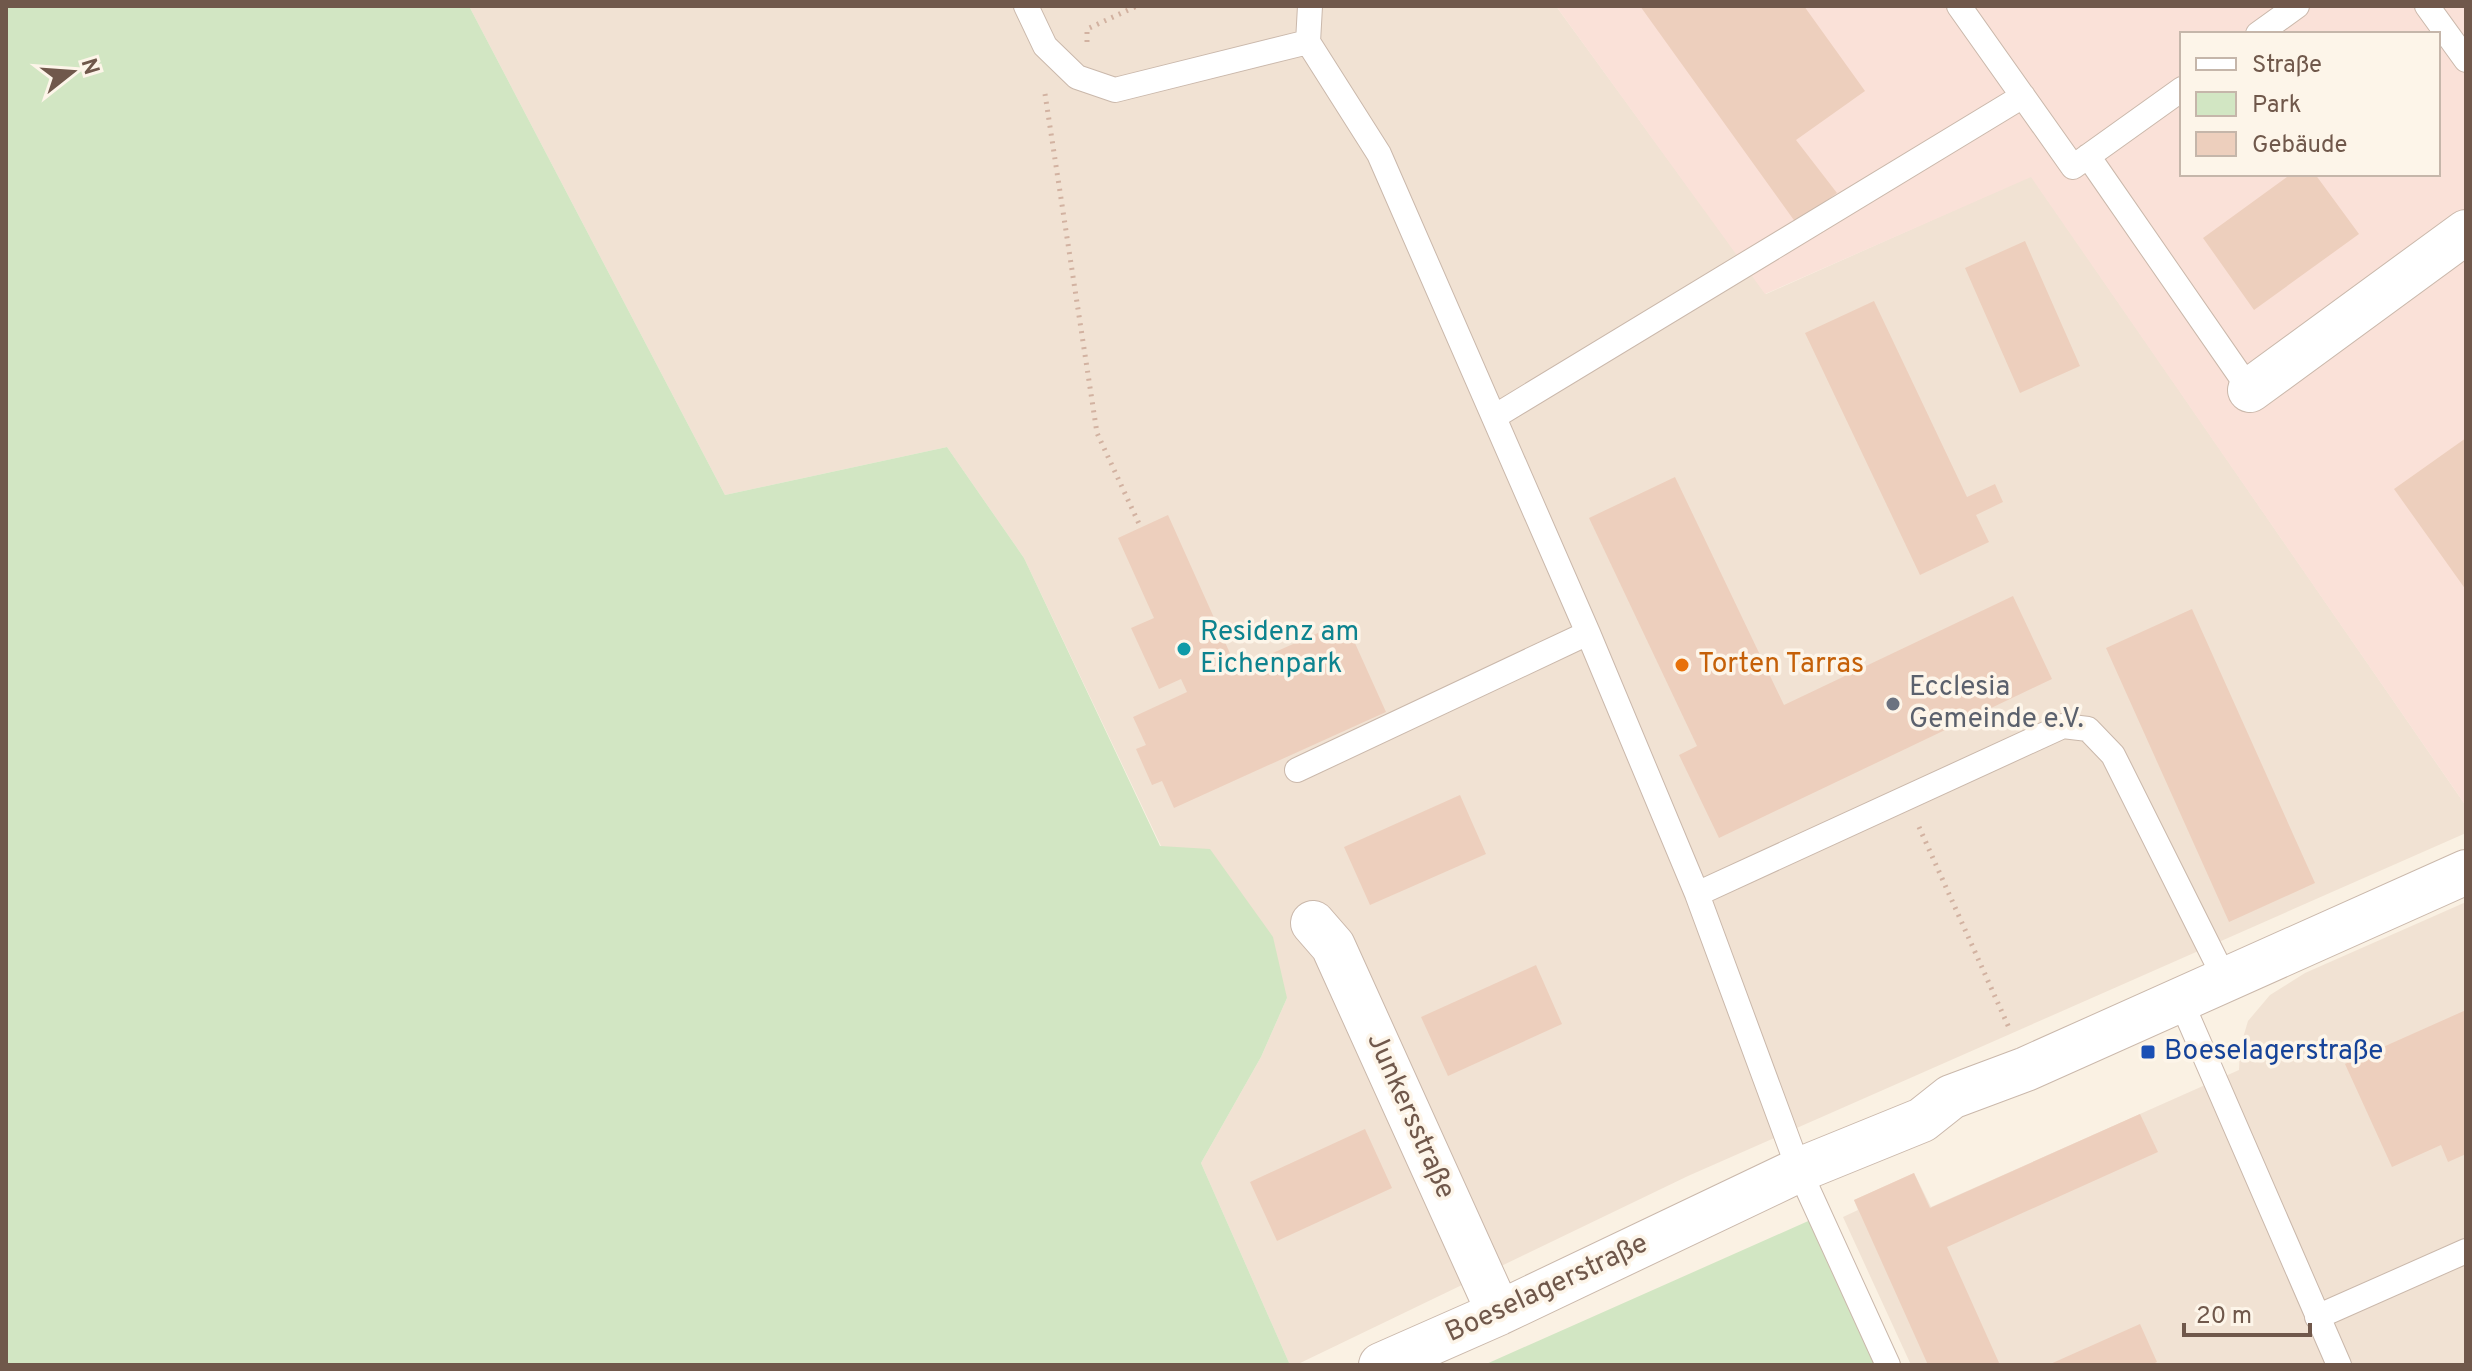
<svg xmlns="http://www.w3.org/2000/svg" width="2472" height="1371" font-family="Overpass,sans-serif">
<style>
.residential{fill:#f1e2d3}
.commercial{fill:#fae1d8;fill-rule:evenodd}
.green{fill:#d2e6c3}
.building{fill:#edcfbd}
.lines{fill:none;stroke-linecap:round;stroke-linejoin:round}
.lane-casing{stroke:#cab8ab;stroke-width:26}
.street-casing{stroke:#cab8ab;stroke-width:46}
.path{stroke:#d2b2a1;stroke-width:5;stroke-dasharray:2 6;stroke-linecap:butt}
.lane{stroke:#fff;stroke-width:24}
.street{stroke:#fff;stroke-width:44}
.culture-dot{fill:#0f9aa8;stroke:#fdf5e9;stroke-width:3}
.food-dot{fill:#e8710a;stroke:#fdf5e9;stroke-width:3}
.worship-dot{fill:#6b7280;stroke:#fdf5e9;stroke-width:3}
.transit-dot{fill:#1a4fb4;stroke:#fdf5e9;stroke-width:3}
.labels{text-anchor:middle;dominant-baseline:central;stroke-width:7;stroke-linejoin:round;paint-order:stroke}
.culture-label{font-size:28px;fill:#0d838f;stroke:#fdf5e9;text-anchor:start}
.food-label{font-size:28px;fill:#c56008;stroke:#fdf5e9;text-anchor:start}
.worship-label{font-size:28px;fill:#5b616d;stroke:#fdf5e9;text-anchor:start}
.transit-label{font-size:28px;fill:#164399;stroke:#fdf5e9;text-anchor:start}
.street-label{font-size:28px;fill:#70584b;stroke:#fdf5e9}
</style>
<rect width="100%" height="100%" fill="#faf1e3"/>
<!-- residential -->
<path class="residential" d="M469 6H1556L1766 294 2031 176 2466 806V833L1688 1176 1296 1365H1290L1201 1163 1261 1057 1287 998 1161 846 1024 558 947 447 725 495Z
M2466 902V1365H1911L1843 1217 1858 1210 1854 1200 1914 1173 1931 1207 2239 1070 2240 1048 2248 1021 2270 995 2305 973Z"/>
<!-- commercial -->
<path class="commercial" d="M1556 6H2466V806L2031 177 1765 294ZM2182 34H2438V174H2182Z"/>
<!-- green -->
<path class="green" d="M6 6H469L725 495 947 447 1024 558 1160 846 1210 849 1273 937 1287 998 1261 1057 1201 1163 1290 1365H6Z
M1815 1218 1880 1365H1484Z"/>
<!-- building -->
<path class="building" d="M1640 6H1804L1865 91 1796 140 1837 193 1796 223Z
M2291 174H2315L2359 234 2254 310 2203 238Z
M2025 241 2080 366 2020 393 1965 268Z
M1874 301 1967 497 1995 484 2003 502 1976 515 1989 542 1920 575 1805 333Z
M2466 438V590L2394 489Z
M1675 477 1784 705 2013 596 2052 679 1719 838 1679 755 1697 746 1589 518Z
M1168 515 1237 669 1345 621 1386 712 1174 808 1162 781 1152 785 1136 749 1146 745 1133 717 1187 692 1181 679 1159 689 1131 628 1154 618 1118 538Z
M2192 609 2315 883 2229 922 2106 648Z
M1460 795 1486 854 1370 905 1344 847Z
M1536 965 1562 1024 1448 1076 1421 1017Z
M2466 1010V1154L2448 1162 2441 1145 2392 1167 2345 1064Z
M2140 1114 2158 1152 1947 1247 2000 1365H1928L1854 1200 1914 1173 1930 1208Z
M1365 1129 1392 1188 1277 1241 1250 1182Z
M2140 1324 2157 1362 2150 1365H2048Z"/>
<g class="lines">
<!-- lane casing -->
<g class="lane-casing">
<path id="lane" d="M1026 6 1045 46 1077 77 1115 90 1308 42 1379 154 1588 633 1697 894 1799 1170 1888 1365
M1959 6 2073 167 2182 89
M2427 6 2466 60
M2258 34 2297 6
M1308 42 1310 6
M2088 156 2250 390
M1494 417 2023 96
M1297 770 1588 633
M1697 894 2063 726 2088 729 2113 755 2225 979
M2180 999 2339 1365
M2317 1317 2466 1251"/>
</g>
<!-- street casing -->
<g class="street-casing">
<path id="street" d="M2250 390 2466 232
M1313 923 1333 946 1499 1313
M1381 1365 1499 1313 1799 1170 1922 1120 1951 1097 2026 1069 2466 872"/>
</g>
<!-- path -->
<path class="path" d="M1087 42V29L1137 6
M1045 94 1097 433 1141 528
M1919 827 2010 1030"/>
<!-- lane -->
<use href="#lane" class="lane"/>
<!-- street -->
<use href="#street" class="street"/>
</g>
<!-- markers -->
<circle class="culture-dot" cx="1184" cy="649" r="8"/>
<circle class="food-dot" cx="1682" cy="665" r="8"/>
<circle class="worship-dot" cx="1893" cy="704" r="8"/>
<rect class="transit-dot" x="2140" y="1044" width="16" height="16" rx="4"/>
<g class="labels">
<!-- culture labels -->
<g class="culture-label">
<text x="1200" y="633">Residenz am<tspan x="1200" dy="32">Eichenpark</tspan></text>
</g>
<!-- food labels -->
<g class="food-label">
<text x="1698" y="665">Torten Tarras</text>
</g>
<!-- worship labels -->
<g class="worship-label">
<text x="1909" y="688">Ecclesia<tspan x="1909" dy="32">Gemeinde e.V.</tspan></text>
</g>
<!-- transit labels -->
<g class="transit-label">
<text x="2164" y="1052">Boeselagerstraße</text>
</g>
<!-- street labels -->
<g class="street-label">
<text transform="translate(1410 1116) rotate(66)">Junkersstraße</text>
<text transform="translate(1547 1289) rotate(-25)">Boeselagerstraße</text>
</g>
</g>
<!-- border -->
<rect width="2472" height="1371" fill="none" stroke="#70584b" stroke-width="16"/>
<!-- legend -->
<rect x="2180" y="32" width="260" height="144" fill="#fdf5e9" stroke="#c5b6aa" stroke-width="2"/>
<rect x="2196" y="58" width="40" height="12" fill="#ffffff" stroke="#c5b6aa" stroke-width="2"/>
<text x="2252" y="72" font-size="24" fill="#70584b">Straße</text>
<rect x="2196" y="92" width="40" height="24" fill="#d2e6c3" stroke="#c5b6aa" stroke-width="2"/>
<text x="2252" y="112" font-size="24" fill="#70584b">Park</text>
<rect x="2196" y="132" width="40" height="24" fill="#edcfbd" stroke="#c5b6aa" stroke-width="2"/>
<text x="2252" y="152" font-size="24" fill="#70584b">Gebäude</text>
<!-- north arrow -->
<g transform="translate(72 72) rotate(73)" stroke="#fdf5e9" stroke-width="6" paint-order="stroke">
<path d="M0-6L14 30L0 20L-14 30Z" fill="#70584b"/>
<text y="-12" font-size="22" font-weight="bold" text-anchor="middle" fill="#70584b">N</text>
</g>
<!-- scale -->
<path d="M2184 1323v12h126v-12" fill="none" stroke="#70584b" stroke-width="4"/>
<text x="2196" y="1323" font-size="24" fill="#70584b" stroke="#fdf5e9" stroke-width="6" paint-order="stroke">20 m</text>
</svg>
